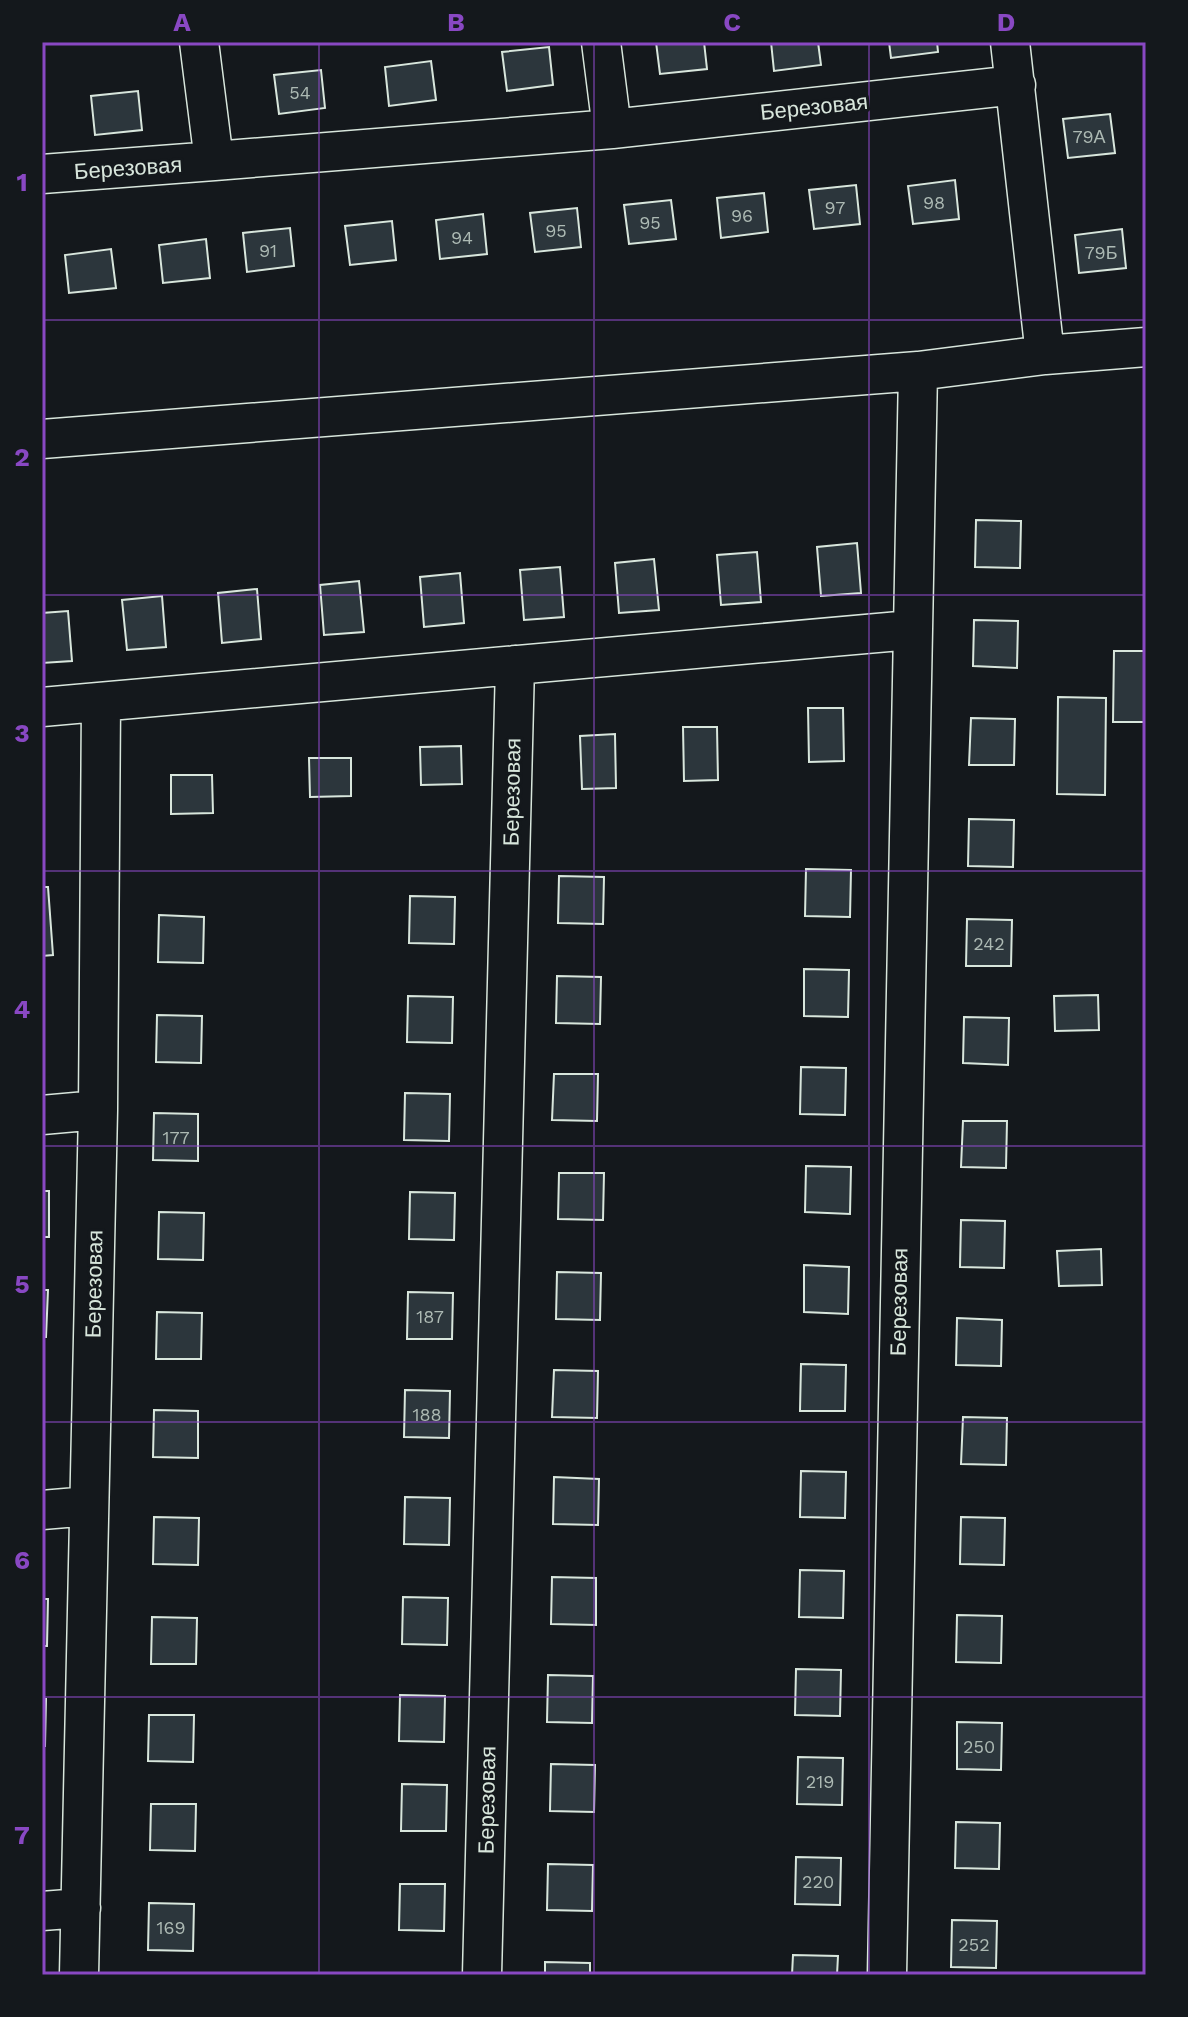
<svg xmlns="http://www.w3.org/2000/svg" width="1188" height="2017" font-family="'Work Sans',sans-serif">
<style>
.building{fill:#2c363c;stroke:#d8e6dc;stroke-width:2}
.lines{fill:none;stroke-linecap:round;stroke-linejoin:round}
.minor-casing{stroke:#d8e6dc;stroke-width:41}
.minor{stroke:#14181c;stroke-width:38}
.grid{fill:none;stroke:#8948c3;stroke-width:2;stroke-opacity:0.55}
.labels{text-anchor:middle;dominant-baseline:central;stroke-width:6;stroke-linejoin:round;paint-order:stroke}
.number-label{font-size:18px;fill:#adbab4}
.street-label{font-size:22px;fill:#d8e6dc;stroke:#14181c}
.neatline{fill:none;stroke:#8948c3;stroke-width:3}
.grid-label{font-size:26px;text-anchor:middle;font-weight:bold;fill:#8948c3}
</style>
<rect width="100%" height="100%" fill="#14181c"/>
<!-- building -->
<path class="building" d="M656 42H704L707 69 660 74Z
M771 42H818L821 65 774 71Z
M889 42H937L938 52 891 58Z
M549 47 553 85 507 91 502 52Z
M431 61 436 100 389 106 385 67Z
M321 70 325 108 279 114 274 75Z
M138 91 142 130 95 135 91 96Z
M1110 114 1115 153 1068 158 1063 119Z
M955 180 959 219 913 224 908 186Z
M856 185 860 224 814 229 809 190Z
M764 193 768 232 721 238 717 198Z
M671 200 676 239 629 244 624 205Z
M577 208 581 247 535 252 530 213Z
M483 214 487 254 440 259 436 220Z
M392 221 396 260 350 265 345 226Z
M290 228 294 266 247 272 243 233Z
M1122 229 1126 268 1079 273 1075 235Z
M206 239 210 278 163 283 159 245Z
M111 249 116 288 69 293 65 255Z
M976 520 1021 521 1020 568 975 567Z
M857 543 861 593 821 596 817 547Z
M757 552 761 602 721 605 717 555Z
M654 559 659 610 619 613 615 563Z
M560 567 564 617 524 620 520 570Z
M460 573 464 623 424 627 420 577Z
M359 581 364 632 324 635 320 585Z
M257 589 261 639 222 643 218 593Z
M162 596 166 647 127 650 122 600Z
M68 611 72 661 42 663V613Z
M974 620 1018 621 1017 668 973 666Z
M1114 651H1146V722H1113Z
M1058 697 1106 698 1105 795 1057 794Z
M808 708H843L844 761 809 762Z
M971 718 1015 719 1014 765H969Z
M683 727H717L718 780 684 781Z
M615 734 616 788 582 789 580 736Z
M461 746 462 784 421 785 420 747Z
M309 758H351V796L310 797Z
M171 775H212L213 813 171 814Z
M969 819 1014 820 1013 867 968 866Z
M806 869 851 870 850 917 805 916Z
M559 876 604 877 603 924 558 923Z
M42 887H48L53 955 42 956Z
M410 896 455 897 454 944 409 943Z
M159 915 204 917 203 963 158 962Z
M967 919 1012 920 1011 966H966Z
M804 969 849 970 848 1017 804 1016Z
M557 976 601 977 600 1024 556 1023Z
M1098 995 1099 1030 1055 1031 1054 996Z
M408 996 453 997 452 1043 407 1042Z
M157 1015 202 1016 201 1063 156 1062Z
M964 1017 1009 1018 1008 1065 963 1063Z
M801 1067 846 1068 845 1115 800 1114Z
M554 1074H598L597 1121 552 1120Z
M405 1093 450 1094 449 1141 404 1140Z
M154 1113 198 1114V1161L153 1160Z
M963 1121H1007L1006 1168 961 1167Z
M806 1166 851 1167 850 1214 805 1212Z
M559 1173H604L603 1220 558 1219Z
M42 1191H49V1237H42Z
M410 1192 455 1193 454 1240 409 1239Z
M159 1212 204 1213 203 1260 158 1259Z
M961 1220 1005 1221 1004 1268 960 1267Z
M1101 1249 1102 1285 1059 1286 1057 1251Z
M804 1265 849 1267 848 1314 804 1312Z
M557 1272 601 1273 600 1320 556 1319Z
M42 1290H48L46 1337H42Z
M408 1292 453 1293 452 1339H407Z
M157 1312 202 1313 201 1359H156Z
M957 1318 1002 1320 1001 1366 956 1365Z
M801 1364 846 1365 845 1411H800Z
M554 1370 598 1371 597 1418 552 1417Z
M405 1390 450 1391 449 1438 404 1437Z
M154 1410 198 1411V1458L153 1457Z
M963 1417 1007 1418 1006 1465 961 1464Z
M801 1471 846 1472 845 1518 800 1517Z
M554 1477 599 1479 598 1525 553 1524Z
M405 1497 450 1498 449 1545 404 1544Z
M154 1517 199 1518 198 1565 153 1564Z
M961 1517 1005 1518 1004 1565 960 1564Z
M800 1570 844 1571 843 1618 799 1617Z
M552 1577 596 1578V1625L551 1624Z
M403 1597 448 1598 447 1645 402 1644Z
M42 1599H48L47 1646H42Z
M957 1615 1002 1616 1001 1663 956 1662Z
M152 1617 197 1618 196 1664H151Z
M796 1669 841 1670 840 1716 795 1715Z
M548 1675 593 1676 592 1723 547 1722Z
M400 1695 445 1696 444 1742 399 1741Z
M42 1699H46L45 1746H42Z
M149 1715H194L193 1762 148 1761Z
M957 1722 1002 1723 1001 1770 957 1769Z
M798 1757 843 1758 842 1805 797 1804Z
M551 1764 595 1765 594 1812 550 1811Z
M402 1784 447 1785 446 1831H401Z
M151 1804H196L195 1851 150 1850Z
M956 1822 1000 1823 999 1869 955 1868Z
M796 1857 841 1858 840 1905 795 1904Z
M548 1864 593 1865 592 1911 547 1910Z
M400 1884H445L444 1931 399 1930Z
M149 1903 194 1904 193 1951 148 1950Z
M952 1920 997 1921 996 1968 951 1967Z
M793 1955 838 1956 837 1975H792Z
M545 1962 590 1963V1975H545Z"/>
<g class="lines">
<!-- minor casing -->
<g class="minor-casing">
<path id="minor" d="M199 42 214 161 612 129 601 42
M1010 42 1045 355
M612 129 1016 85
M42 174 214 161
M42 439 918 371 1045 355 1146 347
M42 707 911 630
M42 1115 98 1110
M42 1510 89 1506
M42 1911 81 1908
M79 1975 98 1110 101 702
M482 1975 515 665
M887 1975 918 371"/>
</g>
<!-- minor -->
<use href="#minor" class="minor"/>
</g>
<!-- grid -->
<path class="grid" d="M319 42V1975M594 42V1975M869 42V1975M42 320H1146M42 595H1146M42 871H1146M42 1146H1146M42 1422H1146M42 1697H1146"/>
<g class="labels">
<!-- number labels -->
<g class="number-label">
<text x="300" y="92">54</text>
<text x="1089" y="136">79А</text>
<text x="934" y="202">98</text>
<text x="835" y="207">97</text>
<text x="742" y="215">96</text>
<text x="650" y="222">95</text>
<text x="556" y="230">95</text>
<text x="462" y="237">94</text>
<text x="268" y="250">91</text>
<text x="1101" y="252">79Б</text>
<text x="989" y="943">242</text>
<text x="176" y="1137">177</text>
<text x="430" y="1316">187</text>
<text x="427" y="1414">188</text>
<text x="979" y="1746">250</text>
<text x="820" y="1781">219</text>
<text x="818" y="1881">220</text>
<text x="171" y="1927">169</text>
<text x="974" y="1944">252</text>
</g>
<!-- street labels -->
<g class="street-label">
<text transform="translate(814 107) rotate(-6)">Березовая</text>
<text transform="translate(128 168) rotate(-4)">Березовая</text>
<text transform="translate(512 792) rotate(-89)">Березовая</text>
<text transform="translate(94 1284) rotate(-89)">Березовая</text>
<text transform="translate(899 1302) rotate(-89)">Березовая</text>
<text transform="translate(487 1800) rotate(-89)">Березовая</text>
</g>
</g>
<!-- border -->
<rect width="1188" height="2017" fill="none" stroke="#14181c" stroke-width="88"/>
<rect x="44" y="44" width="1100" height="1929" class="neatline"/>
<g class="grid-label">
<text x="182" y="31">A</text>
<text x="456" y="31">B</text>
<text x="732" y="31">C</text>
<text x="1006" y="31">D</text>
<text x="22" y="191">1</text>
<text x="22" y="466">2</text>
<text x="22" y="742">3</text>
<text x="22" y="1018">4</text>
<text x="22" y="1293">5</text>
<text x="22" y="1569">6</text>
<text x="22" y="1844">7</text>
</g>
</svg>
